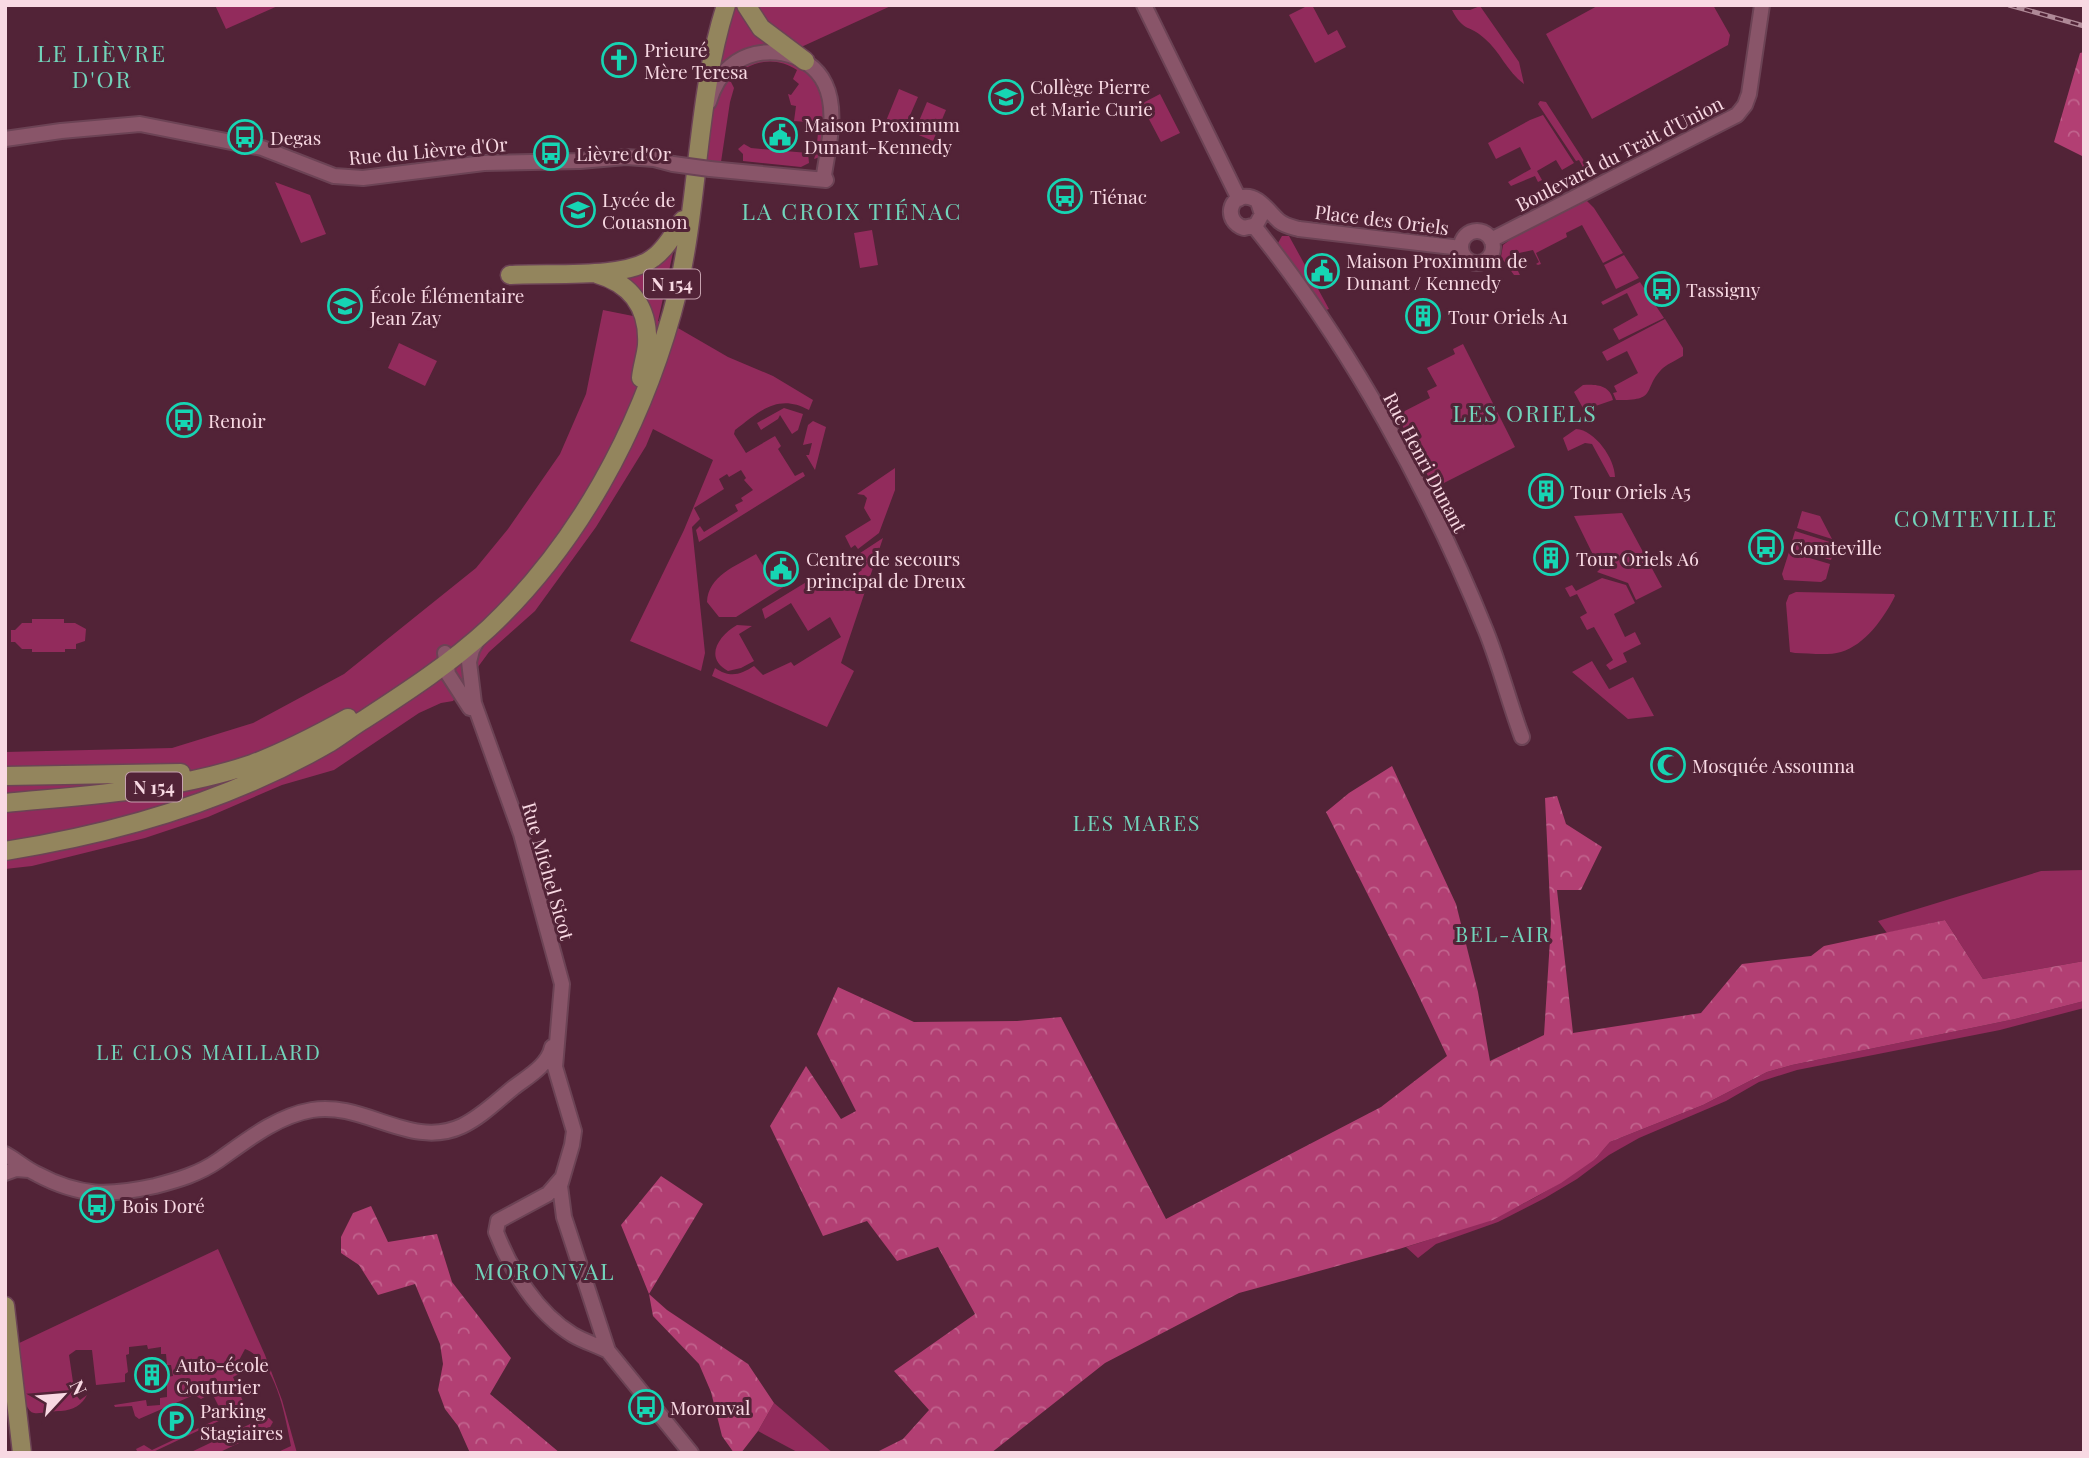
<svg xmlns="http://www.w3.org/2000/svg" width="2089" height="1458" font-family="'Playfair Display',serif">
<style>
.green{fill:#922b5c}
.forest{fill:url(#forest-crowns)}
.lines{fill:none;stroke-linecap:round;stroke-linejoin:round}
.tertiary-casing{stroke:#6c4355;stroke-width:18}
.primary-casing{stroke:#6c4355;stroke-width:21}
.tertiary{stroke:#895569;stroke-width:14}
.primary{stroke:#93855d;stroke-width:18}
.rail-casing{stroke:#af8997;stroke-width:5}
.rail{stroke:#522337;stroke-width:2.5;stroke-dasharray:8;stroke-linecap:butt}
.tertiary-bridge-casing{stroke:#6c4355;stroke-width:18;stroke-linecap:butt}
.tertiary-bridge{stroke:#895569;stroke-width:14}
.labels{text-anchor:middle;dominant-baseline:central;stroke-width:6;stroke-linejoin:round;paint-order:stroke}
.shield{fill:#522337;stroke:#c6a2af;stroke-width:2}
.shield-label{font-size:18px;font-weight:bold;fill:#f8d9e3}
.poi-label{font-size:19px;fill:#f8d9e3;stroke:#522337;text-anchor:start}
.street-label{font-size:19px;fill:#f8d9e3;stroke:#522337}
.neighbourhood-label{font-size:21px;letter-spacing:2px;fill:#72d4bb;stroke:#522337}
.quarter-label{font-size:23px;letter-spacing:2px;fill:#72d4bb;stroke:#522337}
</style>
<defs>
<pattern id="forest-crowns" width="20" height="18" patternUnits="userSpaceOnUse" patternTransform="scale(1.75)"><rect width="20" height="18" fill="#b23f73"/><path d="M2 6a3 3 0 1 1 6 0M12 15a3 3 0 1 1 6 0" fill="none" stroke="#c1638d"/></pattern>
</defs>
<rect width="100%" height="100%" fill="#522337"/>
<!-- green -->
<path class="green" d="M215 5H280L226 29Z
M731 5H742L768 44 719 73Z
M750 5H893L799 48 781 38Z
M1309 5H1312L1328 35 1337 30 1346 47 1315 63 1289 15Z
M1599 5H1713L1730 35 1728 45 1592 119 1546 34Z
M1480 6 1519 62 1524 84C1507 72 1500 51 1484 38 1469 24 1464 33 1452 10H1470Z
M784 57C826 80 827 96 823 141 822 149 820 149 820 157L814 159 816 153 819 123 794 121 796 106 791 105 788 94 791 95 799 84 793 79 797 70C774 55 749 61 730 80L734 88 730 102 721 162 702 160 712 112 721 83 745 61Z
M899 89 918 97 904 129 886 121Z
M1160 94 1180 133 1161 142 1141 104Z
M1540 101 1546 102 1588 167 1584 169 1579 160 1576 161 1538 104Z
M927 102 946 110 933 141 914 133Z
M1543 115 1574 163 1562 170 1556 160 1537 171 1542 180 1538 182 1535 176 1511 186 1508 182 1531 169 1520 147 1496 159 1488 143 1530 120Z
M744 144 751 148 808 153 809 163 801 167 743 161V154L738 149Z
M275 182 310 195 326 234 301 243Z
M1586 200 1594 208 1623 253 1603 263 1582 225 1566 233 1567 237 1536 253 1541 264 1538 265 1536 264 1539 262 1533 250 1519 253V258L1513 261 1520 275H1514L1501 257 1503 245 1518 234Z
M872 230 878 265 860 268 854 233Z
M1282 236H1289L1329 309 1326 310 1280 248 1278 243Z
M674 248 658 321 671 324 728 357 773 376 813 400 809 410C778 393 760 411 735 430L734 434 746 453 775 436 781 446 778 449 795 476 803 472 805 476 699 542 696 530 700 526 704 532 738 511 735 505 743 501 741 498 753 490 744 480 746 478 741 470 729 477 727 474 719 479 724 489 694 508 700 519 692 527 705 653 701 671 630 641 684 530 713 460 653 429 646 446 596 527 535 611 489 652 453 701 441 703 419 713 334 770 282 785 208 817 145 838 32 866 5 869V752L172 748 253 723 344 674 476 568 508 529 560 454 586 394 603 310 648 319 611 276Z
M1624 255 1639 278 1616 289 1604 265Z
M1640 282 1664 318 1619 340 1613 329 1638 315 1627 293 1603 305 1601 302Z
M1665 319 1683 348V356C1677 360 1669 363 1663 368 1641 389 1660 401 1616 400L1613 393 1617 392 1614 386 1638 373 1627 351 1607 361 1602 352Z
M399 343 437 361 425 386 388 368Z
M1463 344 1515 447 1434 488 1397 415 1430 398 1427 391 1437 386 1427 368 1455 354 1453 349Z
M1583 385C1596 384 1610 385 1613 400L1584 410 1574 392Z
M784 408 803 414 798 430 792 434 780 415 778 419 761 430 757 423Z
M813 421 826 427 815 470 806 455H809L812 443 803 445 808 425Z
M1576 429C1595 430 1615 459 1615 477H1610L1592 444 1585 443 1568 451 1563 438Z
M895 468V490L879 533 858 549 855 545 851 548 845 536 871 520 864 508 867 498 864 495 857 494Z
M1802 511 1820 516 1832 539 1797 528Z
M1622 513 1662 587 1636 600 1628 583 1597 572 1600 569 1574 516Z
M1795 531 1836 544 1831 560 1790 548Z
M883 538 841 663 854 671 827 727 712 676 715 668C730 678 740 675 754 666L763 675 791 662 794 666 841 637 830 617 808 631 791 603 765 619 762 609 813 578 812 585 829 589 831 581C843 585 852 577 862 570L854 557Z
M1789 552 1830 564 1826 579 1821 582 1784 580 1782 574Z
M756 554 767 572 782 563 793 581 736 617H719L707 602C708 576 736 566 756 554Z
M1602 578 1626 585 1635 603 1614 614 1625 637 1635 632 1641 644 1623 653 1627 662 1610 670 1606 665 1613 660 1594 627 1587 630 1580 617 1587 613 1577 594 1570 597 1565 588 1572 585 1576 591Z
M1796 592 1894 594 1895 596C1884 618 1865 645 1841 652 1827 656 1809 653 1795 653L1790 652 1786 603 1789 595Z
M32 619H64V623H75L86 629 85 641 76 644V649H65V652H32V649H22L15 642H11V630H15L22 623H32Z
M737 625 752 626 739 634 754 661 741 668 728 671C704 658 718 636 737 625Z
M1592 661 1609 689 1633 677 1654 716 1628 719 1572 672Z
M2084 870V961L1983 979 1945 920 1887 933 1878 921 2041 871Z
M2084 1001V1008L2000 1030 1797 1070 1759 1082 1726 1101 1639 1138 1609 1155 1577 1179 1545 1198 1498 1222 1436 1244 1418 1258 1406 1247C1471 1226 1526 1210 1582 1167 1592 1159 1602 1152 1610 1142L1703 1105 1767 1072 1792 1065 2015 1019Z
M218 1249 265 1355 282 1400 297 1453H276L291 1446C285 1415 276 1361 245 1349L237 1364 241 1373 233 1377 244 1404 240 1411 151 1453H138L136 1449 144 1445 152 1450 220 1418 212 1414 220 1409 212 1393 201 1399 194 1395 139 1419 135 1416 132 1406 115 1407 114 1405 146 1400 147 1406 160 1405V1398L167 1397V1377L173 1376 171 1365H167L166 1354H161V1347L148 1349 147 1345 129 1347V1354L126 1355 128 1372 125 1374V1382L96 1385 92 1350H76L69 1355 74 1389H81L76 1395 80 1400 87 1395C82 1405 73 1410 61 1411 53 1411 40 1414 34 1413 21 1412 17 1357 15 1345Z
M774 1403 833 1453H799L758 1431Z
M265 1417 269 1418 273 1422 269 1429 218 1453H189Z"/>
<!-- forest -->
<path class="forest" d="M2084 52V157L2054 142 2080 53Z
M1392 766 1456 904 1478 992 1490 1061 1544 1035 1551 924 1545 798 1557 796 1566 824 1602 847 1581 890H1557L1573 1033 1701 1013 1742 964 1811 956 1824 946 1945 920 1983 979 2084 961V1001L2015 1019 1792 1065 1767 1072 1703 1105 1610 1142 1594 1160 1561 1183 1493 1220 1399 1249 1239 1293 1105 1363 991 1453H875L903 1439 929 1410 894 1371 975 1314 938 1247 897 1261 867 1221 823 1236 770 1126 806 1066 841 1119 856 1111 817 1034 838 987 914 1022 1017 1021 1061 1017 1166 1219 1381 1107 1447 1056 1413 984 1326 812 1349 793Z
M661 1176 703 1204 649 1294 667 1310 748 1364 774 1403 758 1431 741 1453H734L722 1436 711 1392 699 1364 653 1316 649 1294 621 1225Z
M371 1206 388 1242 437 1234 452 1282 511 1358 490 1394 560 1453H470L458 1426 445 1409 438 1390 443 1364 440 1344 415 1284 378 1295 359 1265 341 1253V1237L353 1213Z"/>
<g class="lines">
<!-- tertiary casing -->
<g class="tertiary-casing">
<path id="tertiary" d="M1144 5 1239 199
M709 102C713 88 720 75 731 66 759 42 809 50 825 84 838 111 828 147 824 175L826 180 710 169
M5 139 61 131 140 124 262 148 334 176 363 178 484 163 580 161 626 157 654 159 673 164
M1258 202 1262 214 1256 225 1244 228C1223 221 1229 194 1249 197 1261 199 1270 213 1279 221 1285 226 1292 227 1299 229L1461 248
M1254 226C1350 345 1429 490 1486 631 1500 666 1509 702 1522 737
M1461 247a16 16 0 1 1 32 0a16 16 0 1 1-32 0Z
M1491 240 1737 115 1745 105 1749 94 1762 5
M477 641 472 650 469 662 474 703 521 834 562 984 555 1067 574 1131 572 1145 560 1186 564 1217 608 1351 691 1453
M445 653 448 674 470 708
M5 1154C16 1160 26 1169 37 1174 80 1197 109 1196 155 1186 178 1180 199 1174 219 1160 247 1140 277 1116 312 1110 364 1101 411 1150 462 1126 481 1117 497 1101 513 1088 527 1077 548 1066 552 1047
M5 1173 16 1169 29 1170
M561 1179 548 1194 498 1221 496 1232C511 1271 537 1313 573 1335 585 1342 597 1345 608 1351"/>
</g>
<!-- primary casing -->
<g class="primary-casing">
<path id="primary" d="M746 5 761 28 805 61
M597 274C632 284 649 309 647 345 646 356 642 367 641 378
M510 275C546 272 625 280 653 258 666 249 674 233 683 220
M5 776 181 773
M5 803C88 795 173 791 252 764 285 752 317 735 348 718
M5 851C119 833 229 801 329 743 342 735 353 726 365 719 408 691 451 663 489 628 578 544 639 431 672 313 700 213 694 105 726 5
M5 1306 22 1453"/>
</g>
<!-- tertiary -->
<use href="#tertiary" class="tertiary"/>
<!-- primary -->
<use href="#primary" class="primary"/>
<!-- rail casing -->
<g class="rail-casing">
<path id="rail" d="M2009 5 2084 26"/>
</g>
<!-- rail -->
<use href="#rail" class="rail"/>
<!-- tertiary-bridge casing -->
<g class="tertiary-bridge-casing">
<path id="tertiary-bridge" d="M673 164 710 169"/>
</g>
<!-- tertiary-bridge -->
<use href="#tertiary-bridge" class="tertiary-bridge"/>
</g>
<!-- icons -->
<defs>
<g id="church-ring" transform="scale(1.75)"><circle r="9.5" fill="#522337" stroke="#16d5b3" stroke-width="1.5"/><path d="M-1.2-6h2.4v3.5h3.3v2.4h-3.3V6h-2.4V-.1h-3.3v-2.4h3.3Z" fill="#16d5b3"/></g>
<g id="school-ring" transform="scale(1.75)"><circle r="9.5" fill="#522337" stroke="#16d5b3" stroke-width="1.5"/><path d="M0-5L7-2L0 1L-7-2ZM-4 1L0 2.5L4 1V4Q0 6-4 4Z" fill="#16d5b3"/></g>
<g id="civic-ring" transform="scale(1.75)"><circle r="9.5" fill="#522337" stroke="#16d5b3" stroke-width="1.5"/><path d="M-.6-6.5H3V-4.5H.6V-3L4-1V1h2V6H-6V1h2V-1L-.6-3ZM-1.2 2.5V6h2.4V2.5Z" fill="#16d5b3"/></g>
<g id="bus-ring" transform="scale(1.75)"><circle r="9.5" fill="#522337" stroke="#16d5b3" stroke-width="1.5"/><path d="M-5-6H5V4H4V6H2V4H-2V6H-4V4H-5ZM-3.5-4V0h7V-4ZM-3.5 1.2v1.5H-2V1.2ZM2 1.2v1.5H3.5V1.2Z" fill="#16d5b3"/></g>
<g id="building-ring" transform="scale(1.75)"><circle r="9.5" fill="#522337" stroke="#16d5b3" stroke-width="1.5"/><path d="M-4-6H4V6H1V3H-1V6H-4ZM-2.5-4.3h1.7v1.8h-1.7ZM.8-4.3h1.7v1.8H.8ZM-2.5-1h1.7V.8h-1.7ZM.8-1h1.7V.8H.8Z" fill="#16d5b3"/></g>
<g id="mosque-ring" transform="scale(1.75)"><circle r="9.5" fill="#522337" stroke="#16d5b3" stroke-width="1.5"/><path d="M3.5-4.9A6 6 0 1 0 3.5 4.9A5 5 0 1 1 3.5-4.9Z" fill="#16d5b3"/></g>
<g id="parking-ring" transform="scale(1.75)"><circle r="9.5" fill="#522337" stroke="#16d5b3" stroke-width="1.5"/><path d="M-3.5-5.5H1a3.5 3.5 0 0 1 0 7H-1V5.5H-3.5ZM-1-3.4V-.6H.8a1.4 1.4 0 0 0 0-2.8Z" fill="#16d5b3"/></g>
</defs>
<g fill-rule="evenodd">
<use href="#church-ring" x="619" y="60"/>
<use href="#school-ring" x="1006" y="97"/>
<use href="#civic-ring" x="780" y="135"/>
<use href="#bus-ring" x="245" y="137"/>
<use href="#bus-ring" x="551" y="153"/>
<use href="#bus-ring" x="1065" y="196"/>
<use href="#school-ring" x="578" y="210"/>
<use href="#civic-ring" x="1322" y="271"/>
<use href="#bus-ring" x="1662" y="289"/>
<use href="#school-ring" x="345" y="306"/>
<use href="#building-ring" x="1423" y="316"/>
<use href="#bus-ring" x="184" y="420"/>
<use href="#building-ring" x="1546" y="491"/>
<use href="#bus-ring" x="1766" y="547"/>
<use href="#building-ring" x="1551" y="558"/>
<use href="#civic-ring" x="781" y="569"/>
<use href="#mosque-ring" x="1668" y="765"/>
<use href="#bus-ring" x="97" y="1205"/>
<use href="#building-ring" x="152" y="1375"/>
<use href="#bus-ring" x="646" y="1407"/>
<use href="#parking-ring" x="176" y="1421"/>
</g>
<g class="labels">
<!-- shield labels -->
<g class="shield">
<rect x="644" y="269.5" width="56" height="29" rx="5"/>
<rect x="126" y="772.5" width="56" height="29" rx="5"/>
</g>
<g class="shield-label">
<text x="672" y="284">N 154</text>
<text x="154" y="787">N 154</text>
</g>
<!-- poi labels -->
<g class="poi-label">
<text x="644" y="49">Prieuré<tspan x="644" dy="22">Mère Teresa</tspan></text>
<text x="1030" y="86">Collège Pierre<tspan x="1030" dy="22">et Marie Curie</tspan></text>
<text x="804" y="124">Maison Proximum<tspan x="804" dy="22">Dunant-Kennedy</tspan></text>
<text x="270" y="137">Degas</text>
<text x="576" y="153">Lièvre d'Or</text>
<text x="1090" y="196">Tiénac</text>
<text x="602" y="199">Lycée de<tspan x="602" dy="22">Couasnon</tspan></text>
<text x="1346" y="260">Maison Proximum de<tspan x="1346" dy="22">Dunant / Kennedy</tspan></text>
<text x="1686" y="289">Tassigny</text>
<text x="370" y="295">École Élémentaire<tspan x="370" dy="22">Jean Zay</tspan></text>
<text x="1448" y="316">Tour Oriels A1</text>
<text x="208" y="420">Renoir</text>
<text x="1570" y="491">Tour Oriels A5</text>
<text x="1790" y="547">Comteville</text>
<text x="806" y="558">Centre de secours<tspan x="806" dy="22">principal de Dreux</tspan></text>
<text x="1576" y="558">Tour Oriels A6</text>
<text x="1692" y="765">Mosquée Assounna</text>
<text x="122" y="1205">Bois Doré</text>
<text x="176" y="1364">Auto-école<tspan x="176" dy="22">Couturier</tspan></text>
<text x="670" y="1407">Moronval</text>
<text x="200" y="1410">Parking<tspan x="200" dy="22">Stagiaires</tspan></text>
</g>
<!-- street labels -->
<g class="street-label">
<text transform="translate(428 150) rotate(-5)">Rue du Lièvre d'Or</text>
<text transform="translate(1619 153) rotate(-27)">Boulevard du Trait d'Union</text>
<text transform="translate(1382 219) rotate(7)">Place des Oriels</text>
<text transform="translate(1426 462) rotate(62)">Rue Henri Dunant</text>
<text transform="translate(549 871) rotate(74)">Rue Michel Sicot</text>
</g>
<!-- neighbourhood labels -->
<g class="neighbourhood-label">
<text x="1137" y="822">LES MARES</text>
<text x="1503" y="933">BEL-AIR</text>
<text x="209" y="1051">LE CLOS MAILLARD</text>
</g>
<!-- quarter labels -->
<g class="quarter-label">
<text x="102" y="52">LE LIÈVRE<tspan x="102" dy="26">D'OR</tspan></text>
<text x="852" y="210">LA CROIX TIÉNAC</text>
<text x="1525" y="412">LES ORIELS</text>
<text x="1976" y="517">COMTEVILLE</text>
<text x="545" y="1270">MORONVAL</text>
</g>
</g>
<!-- border -->
<rect width="2089" height="1458" fill="none" stroke="#f8d9e3" stroke-width="14"/>
<!-- north arrow -->
<g transform="translate(63 1395) rotate(64)" stroke="#522337" stroke-width="5" paint-order="stroke">
<path d="M0-5L12 26L0 18L-12 26Z" fill="#f8d9e3"/>
<text y="-10" font-size="19" font-weight="bold" text-anchor="middle" fill="#f8d9e3">N</text>
</g>
</svg>
